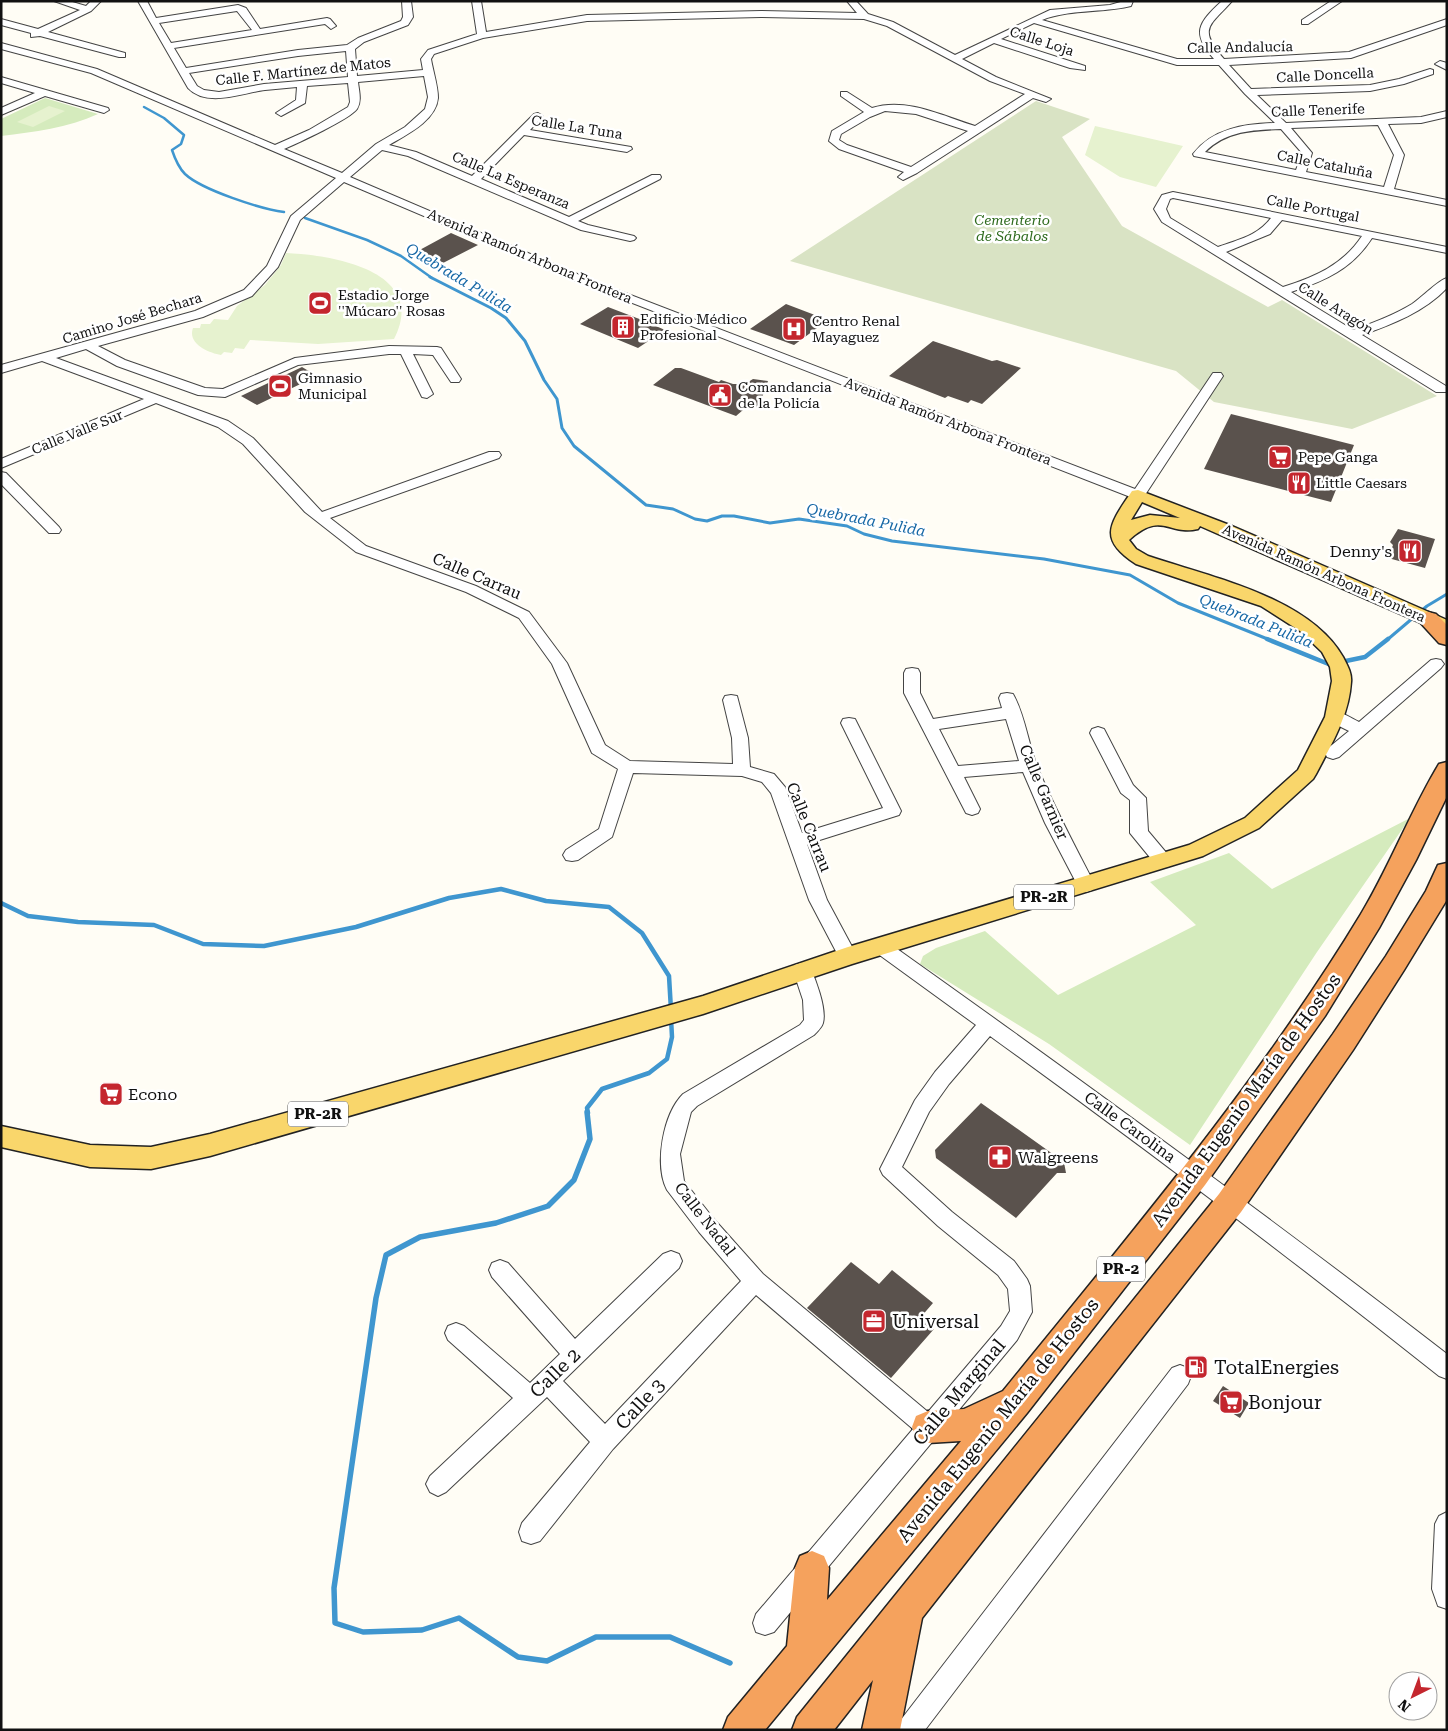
<svg xmlns="http://www.w3.org/2000/svg" width="1448" height="1731" font-family="'Roboto Serif',serif">
<style>
.green{fill:#d5ebbd}
.cemetery{fill:#d9e3c4}
.pitch{fill:#e6f2cf}
.lines{fill:none;stroke-linecap:round;stroke-linejoin:round}
.stream-far3{stroke:#3f96cf;stroke-width:2.5}
.stream-far2{stroke:#3f96cf;stroke-width:3}
.stream-far1{stroke:#3f96cf;stroke-width:4.5}
.stream{stroke:#3f96cf;stroke-width:5.5}
.building{fill:#5a524d}
.minor-casing{stroke:#444;stroke-width:2}
.major-casing{stroke:#222;stroke-width:3}
.highway-casing{stroke:#222;stroke-width:3}
.minor{fill:#fff;fill-rule:evenodd}
.major{fill:#f9d66b;fill-rule:evenodd}
.highway{fill:#f5a25d;fill-rule:evenodd}
.labels{text-anchor:middle;dominant-baseline:central;stroke-width:5;stroke-linejoin:round;paint-order:stroke}
.far-street-label{font-size:14px;fill:#111;stroke:#fff}
.far-park-label{font-size:14px;font-style:italic;fill:#2f6b1f;stroke:#fff}
.far-poi-label{font-size:14px;fill:#111;stroke:#fff;text-anchor:start}
.far-water-label{font-size:15px;font-style:italic;fill:#1768a6;stroke:#fff}
.shield{fill:#fff;stroke:#585858;stroke-width:1}
.shield-label{font-size:15px;font-weight:bold;fill:#111}
.poi-label{font-size:16px;fill:#111;stroke:#fff;text-anchor:start}
.street-label{font-size:16px;fill:#111;stroke:#fff}
.near-street-label{font-size:19px;fill:#111;stroke:#fff}
.near-poi-label{font-size:19px;fill:#111;stroke:#fff;text-anchor:start}
</style>
<rect width="100%" height="100%" fill="#fffdf5"/>
<!-- green -->
<path class="green" d="M45 98 98 114C68 128 34 132 1 136V119Z
M1410 818 1317 952 1190 1145 1049 1044 920 964 923 956 936 948 985 931 1058 995 1196 925 1150 882 1229 853 1272 889Z"/>
<!-- cemetery -->
<path class="cemetery" d="M1036 101 1090 119 1062 137 1122 226 1268 307 1282 300 1437 396 1352 429 1214 402 1176 371 790 261Z"/>
<!-- pitch -->
<path class="pitch" d="M49 106 65 111 33 127 17 122Z
M1095 126 1183 146 1156 187 1120 177 1085 155Z
M286 253C333 255 429 271 394 339L318 344 250 340 244 349 235 348 232 353 224 352 221 355C209 353 187 344 193 328H200L201 324H210L214 319 228 320 237 306 265 285 281 265Z"/>
<g class="lines">
<!-- stream-far3 -->
<path class="stream-far3" d="M144 107 164 118 184 135 181 144 172 150C175 159 178 167 185 174 202 190 261 209 284 212
M305 218 367 240 401 256 432 278"/>
<!-- stream-far2 -->
<path class="stream-far2" d="M430 277 491 308 506 318 525 341 544 380 557 399 562 428 574 446 646 505 673 509 695 519 707 521 722 516H734L770 523 799 519 847 526 864 534 892 541 1044 559 1130 575 1178 603 1270 640
M1387 640 1427 606 1447 594"/>
<!-- stream-far1 -->
<path class="stream-far1" d="M1267 639 1331 665 1334 664
M1341 662 1365 657 1388 639
M1 903 28 916 78 922 154 925 203 944 264 946 356 927 449 898 501 889 546 901 609 907 642 933 669 976 671 1010
M588 1113 587 1108 602 1089 649 1073 667 1059 672 1037 671 1018"/>
<!-- stream -->
<path class="stream" d="M587 1112 590 1139 574 1180 548 1206 496 1223 420 1237 386 1255 376 1298 334 1588 335 1623 363 1632 422 1630 459 1618 518 1657 547 1661 596 1637H670L730 1663"/>
</g>
<!-- building -->
<path class="building" d="M451 233 478 245 443 263 416 252Z
M786 304 828 320 794 345 750 329Z
M608 307 642 320 665 330 638 348 580 324Z
M933 341 992 361 997 360 1021 368 982 404 971 400 968 403 948 396 945 398 889 376Z
M302 367 317 376 257 405 241 396Z
M675 368H681L719 382 721 380 733 384H745L753 379 768 381 758 408 750 404 736 416 653 385Z
M1231 414 1354 445 1331 502 1204 469Z
M1398 529 1435 539 1425 568 1388 558 1393 545 1390 542Z
M981 1103 1057 1157H1063L1066 1173H1057L1016 1218 936 1158 935 1150Z
M851 1262 879 1284 892 1270 933 1303 920 1318 934 1329 891 1378 807 1308Z
M1223 1386 1249 1403 1240 1418 1213 1401Z"/>
<g class="lines">
<!-- minor casing -->
<g class="minor-casing">
<path id="minor" d="M54 1H69L86 6 91 1H101L91 11 48 32 125 53V57H119L40 36 31 37V33L1 25V19L38 29 80 10Z
M138 1H147L156 18 238 5 246 8 260 29 327 18 330 19 336 26 331 29 325 24 174 48 186 68 298 50 347 45 358 38 401 21 403 17 402 1H411L413 17 408 25 364 42 355 49 357 76 423 70 421 59 428 50 477 34 472 1H481L486 32 587 15 761 11 857 13 847 1H856L868 14 893 22 955 55 1050 10 1110 5 1124 1H1133L1131 6C1102 13 1070 9 1042 20L1177 59H1214C1191 33 1198 23 1222 1H1232C1210 26 1197 28 1224 59L1349 52 1447 19V25L1351 58 1229 65 1251 89 1370 85 1399 79 1430 69 1433 70V74L1404 84 1370 91 1257 95 1286 123 1421 117 1447 111V117L1421 123 1388 124 1404 155 1394 189 1447 200V206L1194 156 1193 154C1213 128 1245 124 1275 123L1245 94 1219 65H1177L1034 23 1001 39 1085 66V70L1070 68 994 43 962 59 996 77 1051 99 1046 102 1033 98 917 173 903 180 898 177 904 172 839 149 829 141 832 131 864 112 841 96V92H847L872 108C906 97 943 116 975 126L1025 94 990 81 887 26 864 19 761 17 587 21 483 38 434 54 431 59C433 71 438 86 438 98 436 121 406 135 389 145L416 152 472 176 534 114 538 113 543 116 530 130 631 147 632 149 627 152 524 135 481 179 569 217 652 175H660L661 177 660 179 578 221 588 225 634 236 636 238 634 240 630 241 581 230 408 156 382 150 350 177 589 279 1135 489 1213 373H1221L1223 376 1143 498H1133L581 283 344 182 300 220 278 267 252 296 203 317 98 346 125 360 205 388 223 389 295 358 389 346 437 347 441 348 461 379 459 382H451L433 355 413 354 433 394 427 398 422 397 401 354H389L298 365 225 397 198 395 117 366 86 349 56 358 228 421 253 438 322 512 489 452H499L501 455 499 458 330 518 366 546 476 586 529 612 567 663 605 745 630 761 733 764 732 738 723 700 725 696 731 695 737 696 748 738 750 767 774 774 785 787 802 833 883 808 841 723 843 719 849 718 855 719 901 811 899 815 807 844 827 900 857 956 855 961 848 963 841 961 809 900 771 793 762 782 742 776 633 773 612 837 578 860 572 861 566 860 563 855 566 850 599 829 618 769 592 753 552 664 519 618 466 592 356 552 305 512 243 444 218 427 156 403 1 468V459L144 399 42 361 1 373V365L195 311 244 290 267 266 291 216 336 178 91 73 1 49V43L97 69 275 145 309 130 348 107 350 102 348 83 307 86 305 103 281 116 276 113 296 100 297 87C286 88 276 89 265 90 242 93 207 108 188 88ZM237 11 252 30 171 43 159 23ZM346 51 348 77 264 84 219 92 204 90 197 86 189 73 298 56ZM424 76 428 97 425 109 405 127 376 144 342 173 284 149C298 143 350 119 357 109 362 101 359 91 358 82ZM885 111 916 114 968 131 911 167 847 145 839 140 841 134 870 117ZM1378 125 1394 155 1384 187 1306 172 1312 153 1291 128ZM1281 129 1302 153 1296 170 1205 152C1226 131 1253 130 1281 129Z
M1331 1H1342L1308 24H1302V20Z
M1440 61 1447 63V70L1435 64Z
M1 77 108 108 109 110 104 113 45 96 1 115V108L35 93 1 83Z
M1173 192 1447 247V253L1372 238C1352 269 1325 281 1291 292L1353 330C1373 323 1394 315 1412 304 1421 298 1440 279 1447 278V288C1424 312 1393 324 1362 335L1446 386V392H1436L1162 222 1154 209 1162 195ZM1173 198 1271 218C1257 236 1240 239 1218 247L1170 218 1166 209 1170 199ZM1282 220 1362 236C1343 265 1315 277 1283 287L1226 252 1270 234Z
M1 472 6 473 59 527 61 530 59 533H49L1 484Z
M1436 659 1441 660 1444 664 1441 668 1339 757 1333 759 1327 757 1325 753 1327 749 1349 731 1329 721 1327 717 1329 713C1340 710 1349 717 1359 722L1431 660Z
M912 668 918 669 920 673V693L933 719 1002 708 999 698 1001 694 1007 693 1013 694C1025 715 1028 743 1037 766 1054 807 1075 846 1095 885L1092 890 1086 892 1080 890 1045 823 1023 772 964 777 980 809 978 813 972 815 966 813 904 693V673L906 669ZM1006 719 1019 761 958 766 939 729Z
M1098 727 1104 729 1133 785 1146 798 1148 831 1169 856 1172 861 1169 866 1163 867 1157 866 1130 833V800L1121 793 1090 733 1092 729Z
M880 939 886 941C1076 1076 1263 1212 1447 1354V1379L1439 1376C1292 1259 1142 1146 990 1036L949 1084 929 1112 902 1167 952 1212 1014 1261 1027 1279 1030 1286 1032 1312 1017 1340 774 1632 765 1635 756 1632 753 1623 756 1614 913 1429 756 1295 613 1449 540 1541 531 1544 522 1541 519 1532 522 1523 590 1442 547 1397 446 1492 438 1496 430 1492 426 1484 430 1476 513 1398 448 1340 445 1333 448 1326 456 1323 464 1326 530 1383 560 1354 492 1277 489 1270 492 1263 500 1260 508 1263 575 1339 663 1254 671 1251 679 1254 682 1261 679 1268 563 1381 605 1424 741 1281 699 1232 667 1190C654 1165 663 1114 683 1094L800 1025 804 1020 803 1000 793 970 795 965 802 963 809 965C815 978 827 1008 823 1023 822 1027 817 1032 814 1035L697 1106 691 1112 680 1154 684 1181 713 1218 763 1274 928 1412 1001 1326 1010 1311 1008 1289 998 1275 938 1226 883 1175 880 1169 915 1100 935 1072 976 1025 874 951 871 946 874 941Z
M1180 1365 1188 1368 1191 1376 1188 1384 925 1730H896L900 1721 1172 1368Z
M1447 1512V1609L1438 1606 1432 1589 1435 1524 1439 1516Z"/>
</g>
<!-- major casing -->
<g class="major-casing">
<path id="major" d="M1138 490 1232 526 1447 620V633L1439 631 1200 526 1198 529C1168 536 1162 510 1129 540L1136 549 1148 556C1210 577 1309 597 1343 657 1347 665 1352 673 1351 682 1349 716 1331 745 1316 774L1313 779 1259 828 1203 856 852 964 703 1014 210 1156 151 1169 90 1167 1 1147V1126L90 1145 151 1147 210 1134 703 996 848 947 1189 845 1245 818 1298 770 1325 717 1332 681 1330 667 1322 652 1300 631 1261 606 1136 564C1097 539 1110 524 1132 491ZM1142 502 1180 518 1150 515 1131 520Z"/>
</g>
<!-- highway casing -->
<g class="highway-casing">
<path id="highway" d="M1428 612 1436 614 1447 625V645L1439 643 1417 619 1420 614Z
M1447 762V796L1416 860 1379 928 1325 1016 1205 1185 1027 1413 765 1730H723L728 1717 787 1646 795 1568 800 1556 812 1551 824 1556 829 1568 827 1600 961 1441 928 1443 916 1438 912 1427 916 1416 928 1411 964 1409 1003 1391C1128 1237 1258 1084 1361 914 1390 866 1410 812 1439 764Z
M1447 863 1446 901 1404 970 1353 1050 1241 1212 922 1618 900 1730H862L873 1680 834 1730H792L797 1717 1219 1194 1333 1034 1386 956 1426 891 1438 865Z"/>
</g>
<!-- minor -->
<use href="#minor" class="minor"/>
<!-- major -->
<use href="#major" class="major"/>
<!-- highway -->
<use href="#highway" class="highway"/>
</g>
<!-- icons -->
<defs>
<g id="stadium-square" transform="scale(1.25)"><rect x="-9" y="-9" width="18" height="18" rx="4" fill="#c4262e" stroke="#fff"/><path d="M0-5a6.5 5 0 1 0 0 10a6.5 5 0 1 0 0-10ZM-3.5-1.8h7v3.6h-7Z" fill="#fff"/></g>
<g id="building-square" transform="scale(1.25)"><rect x="-9" y="-9" width="18" height="18" rx="4" fill="#c4262e" stroke="#fff"/><path d="M-4-6H4V6H1V3H-1V6H-4ZM-2.5-4.3h1.7v1.8h-1.7ZM.8-4.3h1.7v1.8H.8ZM-2.5-1h1.7V.8h-1.7ZM.8-1h1.7V.8H.8Z" fill="#fff"/></g>
<g id="hospital-square" transform="scale(1.25)"><rect x="-9" y="-9" width="18" height="18" rx="4" fill="#c4262e" stroke="#fff"/><path d="M-5-5h3v3.5h4V-5h3V5h-3V1.5h-4V5h-3Z" fill="#fff"/></g>
<g id="civic-square" transform="scale(1.25)"><rect x="-9" y="-9" width="18" height="18" rx="4" fill="#c4262e" stroke="#fff"/><path d="M-.6-6.5H3V-4.5H.6V-3L4-1V1h2V6H-6V1h2V-1L-.6-3ZM-1.2 2.5V6h2.4V2.5Z" fill="#fff"/></g>
<g id="supermarket-square" transform="scale(1.25)"><rect x="-9" y="-9" width="18" height="18" rx="4" fill="#c4262e" stroke="#fff"/><path d="M-6-5.5h2.5l.6 2H6L4.5 2H-2.5L-4.4-4H-6ZM-1.5 3.2a1.3 1.3 0 1 0 .1 0ZM3 3.2a1.3 1.3 0 1 0 .1 0Z" fill="#fff"/></g>
<g id="restaurant-square" transform="scale(1.25)"><rect x="-9" y="-9" width="18" height="18" rx="4" fill="#c4262e" stroke="#fff"/><path d="M-5-6h1v4h1v-4h1v4h1v-4h1v5L-1.5 .5V6h-2V.5L-5-1ZM5-6V6H3V1.5H1.5Q1.5-4 5-6Z" fill="#fff"/></g>
<g id="pharmacy-square" transform="scale(1.25)"><rect x="-9" y="-9" width="18" height="18" rx="4" fill="#c4262e" stroke="#fff"/><path d="M-2-6h4v4h4v4h-4v4h-4v-4h-4v-4h4Z" fill="#fff"/></g>
<g id="office-square" transform="scale(1.25)"><rect x="-9" y="-9" width="18" height="18" rx="4" fill="#c4262e" stroke="#fff"/><path d="M-6-3h4V-5.5h4V-3h4V5H-6ZM-1-4.5V-3h2v-1.5ZM-6 0V1H6V0Z" fill="#fff"/></g>
<g id="fuel-square" transform="scale(1.25)"><rect x="-9" y="-9" width="18" height="18" rx="4" fill="#c4262e" stroke="#fff"/><path d="M-5.5-6h7V0h2V4h1.3V-2.5L3-4.5l.8-.8L6-3V5H2.5V1h-1V6h-7ZM-4.2-4.7v3.2H.2V-4.7Z" fill="#fff"/></g>
</defs>
<g fill-rule="evenodd">
<use href="#stadium-square" x="320" y="303"/>
<use href="#building-square" x="623" y="327"/>
<use href="#hospital-square" x="794" y="329"/>
<use href="#stadium-square" x="280" y="386"/>
<use href="#civic-square" x="720" y="395"/>
<use href="#supermarket-square" x="1280" y="457"/>
<use href="#restaurant-square" x="1299" y="483"/>
<use href="#restaurant-square" x="1410" y="551"/>
<use href="#supermarket-square" x="111" y="1094"/>
<use href="#pharmacy-square" x="1000" y="1157"/>
<use href="#office-square" x="874" y="1321"/>
<use href="#fuel-square" x="1196" y="1367"/>
<use href="#supermarket-square" x="1231" y="1402"/>
</g>
<g class="labels">
<!-- far-street labels -->
<g class="far-street-label">
<text transform="translate(1042 41) rotate(18)">Calle Loja</text>
<text transform="translate(1240 47) rotate(-1)">Calle Andalucía</text>
<text transform="translate(303 71) rotate(-6)">Calle F. Martínez de Matos</text>
<text transform="translate(1325 75) rotate(-3)">Calle Doncella</text>
<text transform="translate(1318 110) rotate(-2)">Calle Tenerife</text>
<text transform="translate(577 127) rotate(9)">Calle La Tuna</text>
<text transform="translate(1325 164) rotate(11)">Calle Cataluña</text>
<text transform="translate(511 180) rotate(23)">Calle La Esperanza</text>
<text transform="translate(1313 208) rotate(11)">Calle Portugal</text>
<text transform="translate(530 256) rotate(23)">Avenida Ramón Arbona Frontera</text>
<text transform="translate(1336 308) rotate(32)">Calle Aragón</text>
<text transform="translate(132 318) rotate(-17)">Camino José Bechara</text>
<text transform="translate(948 421) rotate(21)">Avenida Ramón Arbona Frontera</text>
<text transform="translate(77 432) rotate(-22)">Calle Valle Sur</text>
<text transform="translate(1324 573) rotate(24)">Avenida Ramón Arbona Frontera</text>
</g>
<!-- far-park labels -->
<g class="far-park-label">
<text x="1012" y="220">Cementerio<tspan x="1012" dy="16">de Sábalos</tspan></text>
</g>
<!-- far-poi labels -->
<g class="far-poi-label">
<text x="338" y="295">Estadio Jorge<tspan x="338" dy="16">''Múcaro'' Rosas</tspan></text>
<text x="640" y="319">Edificio Médico<tspan x="640" dy="16">Profesional</tspan></text>
<text x="812" y="321">Centro Renal<tspan x="812" dy="16">Mayaguez</tspan></text>
<text x="298" y="378">Gimnasio<tspan x="298" dy="16">Municipal</tspan></text>
<text x="738" y="387">Comandancia<tspan x="738" dy="16">de la Policía</tspan></text>
<text x="1298" y="457">Pepe Ganga</text>
<text x="1316" y="483">Little Caesars</text>
</g>
<!-- far-water labels -->
<g class="far-water-label">
<text transform="translate(459 278) rotate(31)">Quebrada Pulida</text>
<text transform="translate(866 520) rotate(11)">Quebrada Pulida</text>
<text transform="translate(1256 621) rotate(22)">Quebrada Pulida</text>
</g>
<!-- shield labels -->
<g class="shield">
<rect x="1014" y="884.5" width="60" height="25" rx="4"/>
<rect x="288" y="1101.5" width="60" height="25" rx="4"/>
<rect x="1097" y="1256.5" width="48" height="25" rx="4"/>
</g>
<g class="shield-label">
<text x="1044" y="897">PR-2R</text>
<text x="318" y="1114">PR-2R</text>
<text x="1121" y="1269">PR-2</text>
</g>
<!-- poi labels -->
<g class="poi-label">
<text x="1392" y="551" text-anchor="end">Denny's</text>
<text x="128" y="1094">Econo</text>
<text x="1018" y="1157">Walgreens</text>
</g>
<!-- street labels -->
<g class="street-label">
<text transform="translate(477 576) rotate(23)">Calle Carrau</text>
<text transform="translate(1044 792) rotate(67)">Calle Garnier</text>
<text transform="translate(809 827) rotate(68)">Calle Carrau</text>
<text transform="translate(1130 1127) rotate(36)">Calle Carolina</text>
<text transform="translate(705 1219) rotate(52)">Calle Nadal</text>
</g>
<!-- near-street labels -->
<g class="near-street-label">
<text transform="translate(1246 1100) rotate(-54)">Avenida Eugenio María de Hostos</text>
<text transform="translate(555 1373) rotate(-44)">Calle 2</text>
<text transform="translate(959 1392) rotate(-50)">Calle Marginal</text>
<text transform="translate(640 1404) rotate(-47)">Calle 3</text>
<text transform="translate(998 1420) rotate(-51)">Avenida Eugenio María de Hostos</text>
</g>
<!-- near-poi labels -->
<g class="near-poi-label">
<text x="892" y="1321">Universal</text>
<text x="1214" y="1367">TotalEnergies</text>
<text x="1248" y="1402">Bonjour</text>
</g>
</g>
<!-- border -->
<rect width="1448" height="1731" fill="none" stroke="#111111" stroke-width="5"/>
<!-- north arrow -->
<g transform="translate(1413 1696) rotate(222)"><circle r="24" fill="#ffffff" stroke="#a0a0a0"/>
<path d="M0-4L9 19L0 12L-9 19Z" fill="#c4262e"/>
<text y="-8" font-size="14" font-weight="bold" text-anchor="middle" fill="#111111">N</text>
</g>
</svg>
